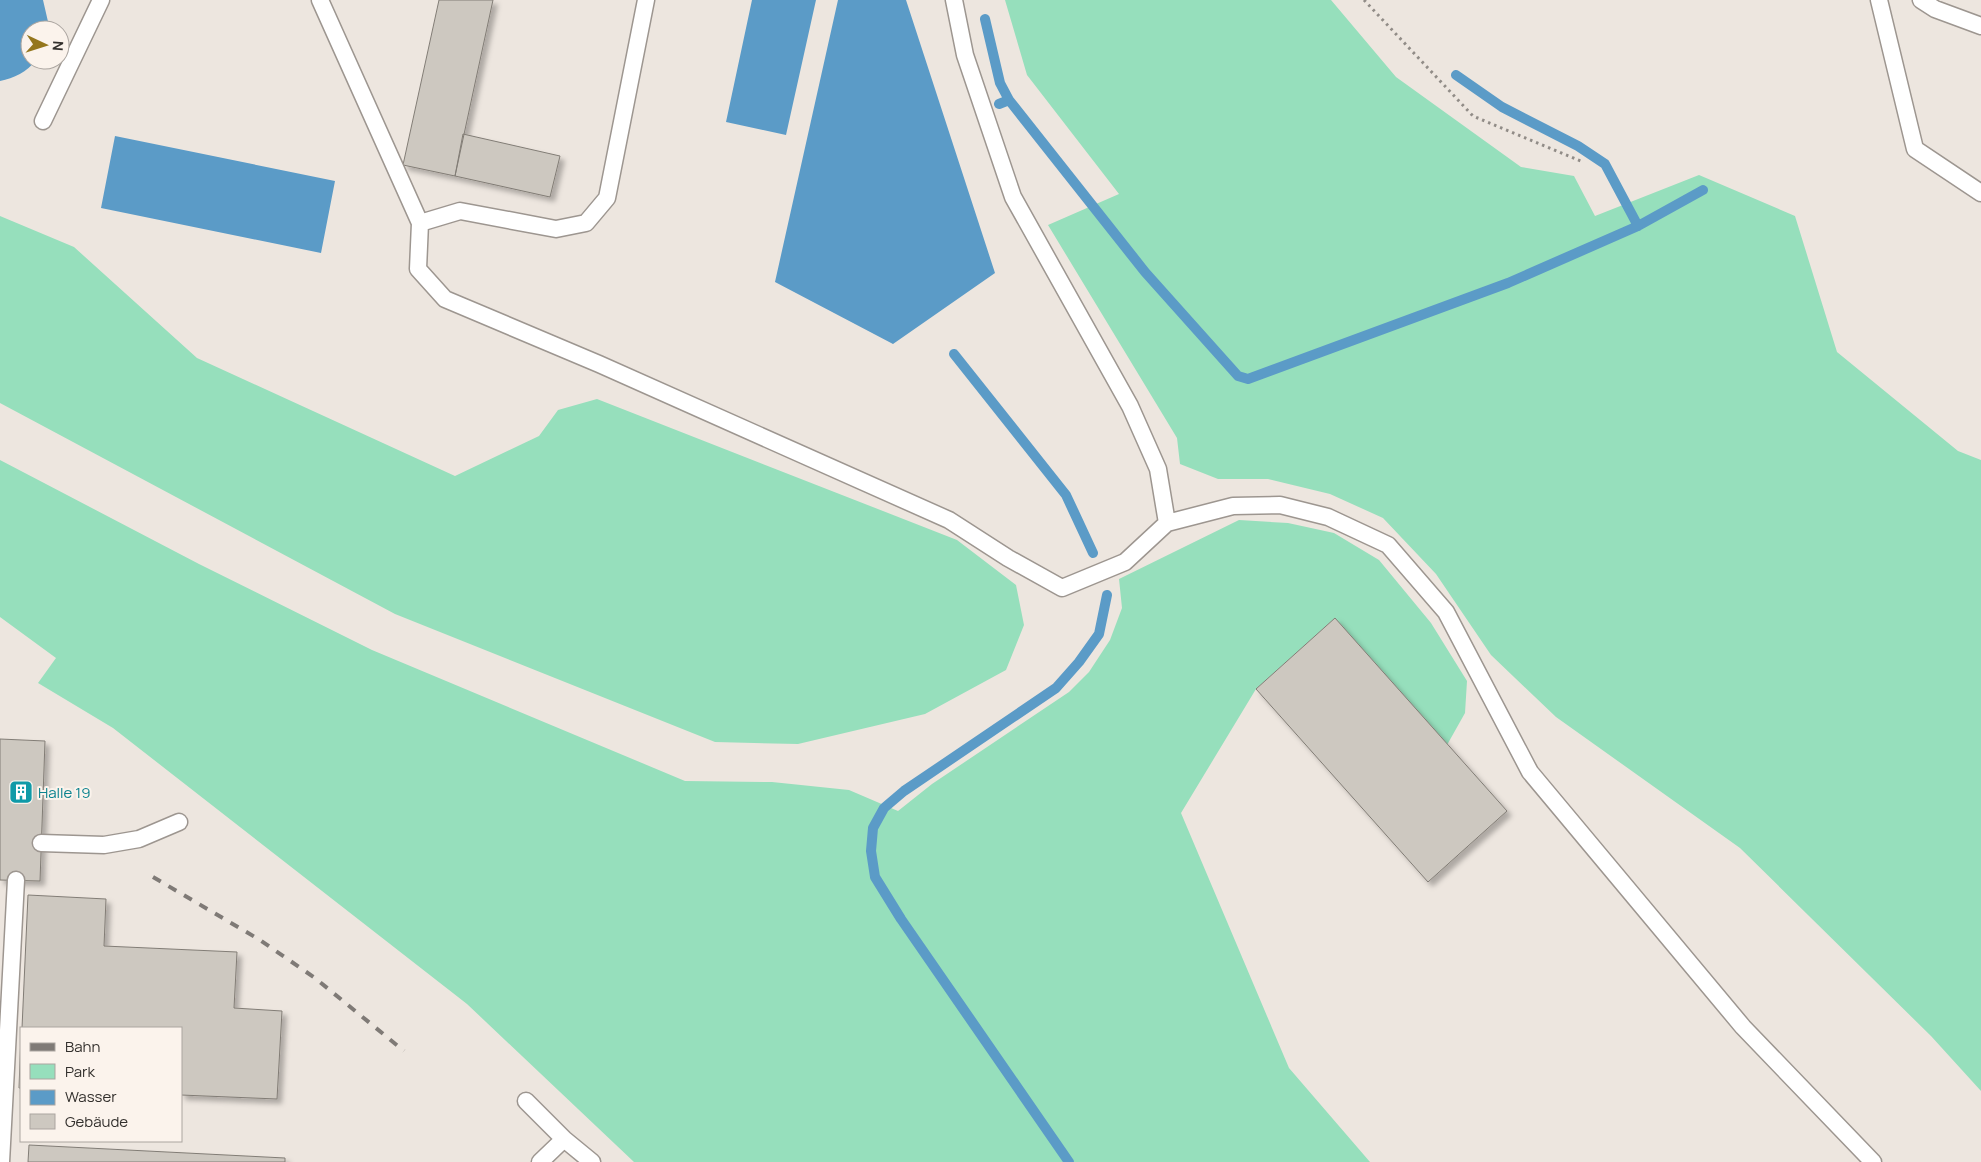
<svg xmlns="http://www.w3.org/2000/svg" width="1981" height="1162" font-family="Manrope,sans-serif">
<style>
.green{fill:#96dfbc}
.water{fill:#5b9bc7}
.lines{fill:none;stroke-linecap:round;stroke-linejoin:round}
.stream{stroke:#5b9bc7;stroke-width:10}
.building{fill:#cdc8c0;stroke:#827d76;filter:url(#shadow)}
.lane-casing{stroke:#9d9690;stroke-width:19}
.path{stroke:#918c87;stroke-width:3;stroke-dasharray:2.5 4;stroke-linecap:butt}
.lane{stroke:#fff;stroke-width:16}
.rail{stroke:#7f7a76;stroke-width:4;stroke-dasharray:9 9;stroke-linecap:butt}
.labels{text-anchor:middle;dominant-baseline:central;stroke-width:4;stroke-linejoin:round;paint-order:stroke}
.culture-label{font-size:15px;fill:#0d838f;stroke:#fbf3ec;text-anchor:start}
</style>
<defs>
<filter id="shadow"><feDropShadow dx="4.5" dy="4.5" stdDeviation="2.5" flood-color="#0004"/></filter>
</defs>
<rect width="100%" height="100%" fill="#ede6df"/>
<!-- green -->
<path class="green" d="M1005 0H1331L1396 77 1521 167 1574 176 1595 216 1699 175 1795 216 1837 352 1958 451 1981 460V1091L1931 1036 1740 848 1556 717 1491 655 1436 574 1383 518 1330 494 1268 479H1218L1180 464 1177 438 1048 225 1119 194 1027 75Z
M0 216 74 247 197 358 455 476 539 436 558 410 597 399 957 540 1016 585 1024 625 1006 670 925 714 798 744 715 742 395 614 0 403Z
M0 460 199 564 372 650 685 781 772 782 849 790 898 811 932 784 1069 692 1089 672 1110 640 1122 608 1119 579 1239 520 1288 523 1334 533 1379 560 1431 623 1467 681 1465 713 1447 745 1334 619 1256 689 1181 813 1289 1068 1370 1162H634L467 1004 113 728 38 683 56 658 0 617Z"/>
<!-- water -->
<path class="water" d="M0 0H43L49 26 48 30H30V60H36C27 72 14 78 0 81Z
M752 0H816L786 135 726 122Z
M838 0H906L995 273 893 344 775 282Z
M115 136 335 181 321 253 101 208Z"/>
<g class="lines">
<!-- stream -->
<path class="stream" d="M985 19 1000 83 1009 100
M1456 75 1502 107 1578 146 1605 164 1638 226
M999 104 1009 100 1145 272 1238 376 1248 379 1508 283 1638 226 1703 190
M954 354 1066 495 1093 553
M1069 1162 901 919 875 877 871 851 873 828 884 808 904 791 1056 688 1079 662 1099 634 1107 595"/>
</g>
<!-- building -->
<path class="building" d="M439 0H493L455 176 403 165Z
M463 134 560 156 550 197 455 176Z
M1335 618 1507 811 1428 882 1256 689Z
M0 739 45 741 40 881 0 880Z
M28 895 106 899 104 946 237 952 234 1008 282 1011 277 1099 181 1095V1028H22Z
M21 1034V1088H19Z
M29 1145 285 1158V1162H28Z"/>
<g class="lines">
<!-- lane casing -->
<g class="lane-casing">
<path id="lane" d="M320 0 420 223
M646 0 607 198 586 223 556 229 460 211 420 223 418 269 445 299 599 364 949 520 1008 558 1062 588 1125 562 1167 523 1158 469 1130 406 1013 197 965 55 954 0
M1879 0 1915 149 1981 193
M1921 0 1935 9 1981 26
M43 121 101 0
M1167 523 1233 506 1280 505 1328 517 1388 545 1446 612 1530 772 1743 1027 1873 1162
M41 843 104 845 139 839 179 822
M526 1101 564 1139 592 1162
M1 1162 16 880
M540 1162 564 1139"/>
</g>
<!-- path -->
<path class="path" d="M1364 0 1473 116 1583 162"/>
<!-- lane -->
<use href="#lane" class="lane"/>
<!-- rail -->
<path class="rail" d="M153 877 260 940 315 978 404 1051"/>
</g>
<!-- icons -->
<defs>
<g id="building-square" transform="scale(1.25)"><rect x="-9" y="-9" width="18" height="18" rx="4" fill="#0f9aa8" stroke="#fbf3ec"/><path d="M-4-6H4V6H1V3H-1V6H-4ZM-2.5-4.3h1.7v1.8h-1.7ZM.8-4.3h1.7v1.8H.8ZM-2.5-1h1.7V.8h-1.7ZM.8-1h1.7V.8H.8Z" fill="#fff"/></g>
</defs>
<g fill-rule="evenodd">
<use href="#building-square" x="21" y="792"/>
</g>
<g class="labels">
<!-- culture labels -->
<g class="culture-label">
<text x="38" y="792">Halle 19</text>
</g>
</g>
<!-- legend -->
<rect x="20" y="1027" width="162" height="115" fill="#fbf3ec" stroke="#aba5a0"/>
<rect x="30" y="1043" width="25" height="8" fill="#7f7a76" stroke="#aba5a0"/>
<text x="65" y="1052" font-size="15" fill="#33302d">Bahn</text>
<rect x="30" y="1064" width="25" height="15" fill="#96dfbc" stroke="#aba5a0"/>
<text x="65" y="1077" font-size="15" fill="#33302d">Park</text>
<rect x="30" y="1090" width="25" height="15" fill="#5b9bc7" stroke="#aba5a0"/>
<text x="65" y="1102" font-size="15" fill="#33302d">Wasser</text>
<rect x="30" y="1114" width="25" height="15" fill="#cdc8c0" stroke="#aba5a0"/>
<text x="65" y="1127" font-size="15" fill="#33302d">Gebäude</text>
<!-- north arrow -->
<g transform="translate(45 45) rotate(94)"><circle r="24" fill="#fbf3ec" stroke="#aba5a0"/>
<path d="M0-4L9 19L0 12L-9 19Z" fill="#94761d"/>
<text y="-8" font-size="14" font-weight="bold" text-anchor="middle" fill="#33302d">N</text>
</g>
</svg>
